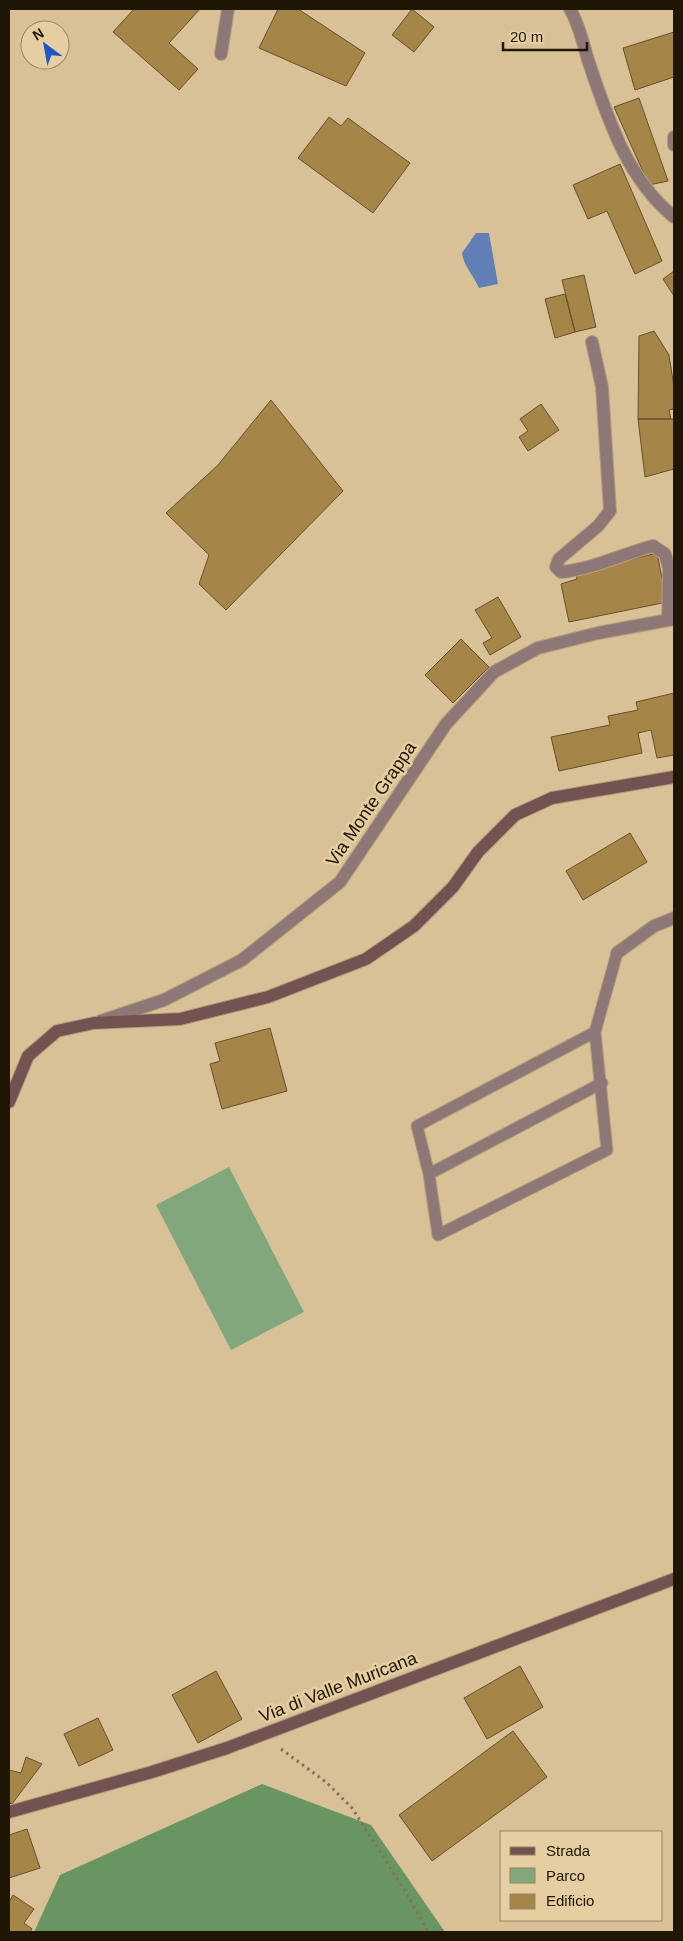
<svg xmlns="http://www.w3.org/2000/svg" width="683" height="1941" font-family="Helvetica,sans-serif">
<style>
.green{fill:#83a77d}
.forest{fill:#699563}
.water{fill:#6280b5}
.building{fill:#a68549;stroke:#66512a}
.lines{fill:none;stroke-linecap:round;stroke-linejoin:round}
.lane-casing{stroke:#b49f7a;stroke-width:13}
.street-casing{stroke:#b49f7a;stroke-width:14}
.secondary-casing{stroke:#b49f7a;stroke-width:14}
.path{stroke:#847355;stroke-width:3;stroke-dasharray:2.5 4;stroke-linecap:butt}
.lane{stroke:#8e7877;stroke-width:11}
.street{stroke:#8e7877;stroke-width:12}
.secondary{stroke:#735352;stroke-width:12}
.labels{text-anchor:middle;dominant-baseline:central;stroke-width:5;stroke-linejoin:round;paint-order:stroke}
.street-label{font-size:18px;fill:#1f1606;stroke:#e6cea3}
</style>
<rect width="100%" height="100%" fill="#d9c197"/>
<!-- green -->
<path class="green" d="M229 1167 304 1312 231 1350 156 1205Z"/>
<!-- forest -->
<path class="forest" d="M262 1784 371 1825 445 1932H34L60 1875Z"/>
<!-- water -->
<path class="water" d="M476 233H489L498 284 479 288C474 276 463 265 462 253Z"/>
<!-- building -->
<path class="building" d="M134 9H200L169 43 198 69 179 90 113 32Z
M278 9H298L365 53 346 86 259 48Z
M412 9 434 27 414 52 392 35Z
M674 32V77L635 90 623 48Z
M639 98 668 181 649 185 614 107Z
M329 117 341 126 348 118 410 163 373 213 298 158Z
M620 164 662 261 635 274 607 211 588 219 573 185Z
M674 271V296L663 279Z
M584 275 596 327 575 332 562 280Z
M565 294 575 332 555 338 545 299Z
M654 331 669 355 674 387V409L669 410 671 419H638L639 336Z
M271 400 343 491 226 610 199 584 209 555 166 513 218 465Z
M541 404 559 430 528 451 519 437 528 431 520 419Z
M638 419H674V469L645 477Z
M657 553 667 602 569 622 561 584 577 579 576 573Z
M498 597 521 637 490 655 483 643 492 638 475 610Z
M461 639 489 667 453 703 425 675Z
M674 693V755L657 758 651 730 638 733 642 753 559 771 551 737 610 725 608 716 638 710 636 702Z
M630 833 647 862 583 900 566 871Z
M270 1028 287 1091 222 1109 210 1064 220 1061 215 1043Z
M520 1666 543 1707 487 1739 464 1698Z
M216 1671 242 1719 198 1743 172 1695Z
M98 1718 113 1750 79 1766 64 1734Z
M513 1731 547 1777 432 1861 399 1815Z
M26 1757 42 1764 12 1804 9 1803V1770L21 1773Z
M27 1829 40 1868 9 1878V1835Z
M13 1895 34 1909 24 1923 32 1929 30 1932H9V1902Z"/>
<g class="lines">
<!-- lane casing -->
<g class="lane-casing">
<path id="lane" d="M595 1032 417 1126 429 1174 438 1235 607 1150 595 1032 617 953
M429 1174 602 1083"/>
</g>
<!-- street casing -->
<g class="street-casing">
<path id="street" d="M570 9C579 24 583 43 588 60 607 116 626 178 674 217
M221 54 228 9
M674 137V145
M592 342 602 387 610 511 598 526 559 559 556 567 561 572C593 569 622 554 653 546L665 554 669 568 668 619
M617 953 654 926 674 918
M101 1021 164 1000 242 960 340 882 446 724 494 672 538 648 598 633 674 619"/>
</g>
<!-- secondary casing -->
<g class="secondary-casing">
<path id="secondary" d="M9 1102 28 1056 57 1031 94 1023 180 1019 268 997 366 959 414 926 453 887 478 852 515 815 552 798 674 777
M9 1812 152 1772 227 1748 674 1579"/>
</g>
<!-- path -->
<path class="path" d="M281 1749 326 1782 352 1808 405 1891 428 1932"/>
<!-- lane -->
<use href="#lane" class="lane"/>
<!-- street -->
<use href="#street" class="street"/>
<!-- secondary -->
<use href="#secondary" class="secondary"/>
</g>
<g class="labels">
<!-- street labels -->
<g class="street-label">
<text transform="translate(371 804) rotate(-56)">Via Monte Grappa</text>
<text transform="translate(338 1687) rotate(-21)">Via di Valle Muricana</text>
</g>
</g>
<!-- border -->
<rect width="683" height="1941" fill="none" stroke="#1f1606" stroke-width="20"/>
<!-- legend -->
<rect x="500" y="1831" width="162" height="90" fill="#e6cea3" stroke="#968464"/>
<rect x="510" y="1847" width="25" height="8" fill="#735352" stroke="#968464"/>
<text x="546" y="1856" font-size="15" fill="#1f1606">Strada</text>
<rect x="510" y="1868" width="25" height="15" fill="#83a77d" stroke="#968464"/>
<text x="546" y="1881" font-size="15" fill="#1f1606">Parco</text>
<rect x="510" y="1894" width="25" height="15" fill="#a68549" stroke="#968464"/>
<text x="546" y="1906" font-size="15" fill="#1f1606">Edificio</text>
<!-- north arrow -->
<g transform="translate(45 45) rotate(328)"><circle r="24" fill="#e6cea3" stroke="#968464"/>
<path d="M0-4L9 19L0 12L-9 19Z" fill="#1d59c5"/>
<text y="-8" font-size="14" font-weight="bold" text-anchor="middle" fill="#1f1606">N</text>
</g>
<!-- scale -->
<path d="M503 42v8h84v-8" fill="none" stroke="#1f1606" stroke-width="2.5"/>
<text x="510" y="42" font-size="15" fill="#1f1606" stroke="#e6cea3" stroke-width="4" paint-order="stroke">20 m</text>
</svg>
